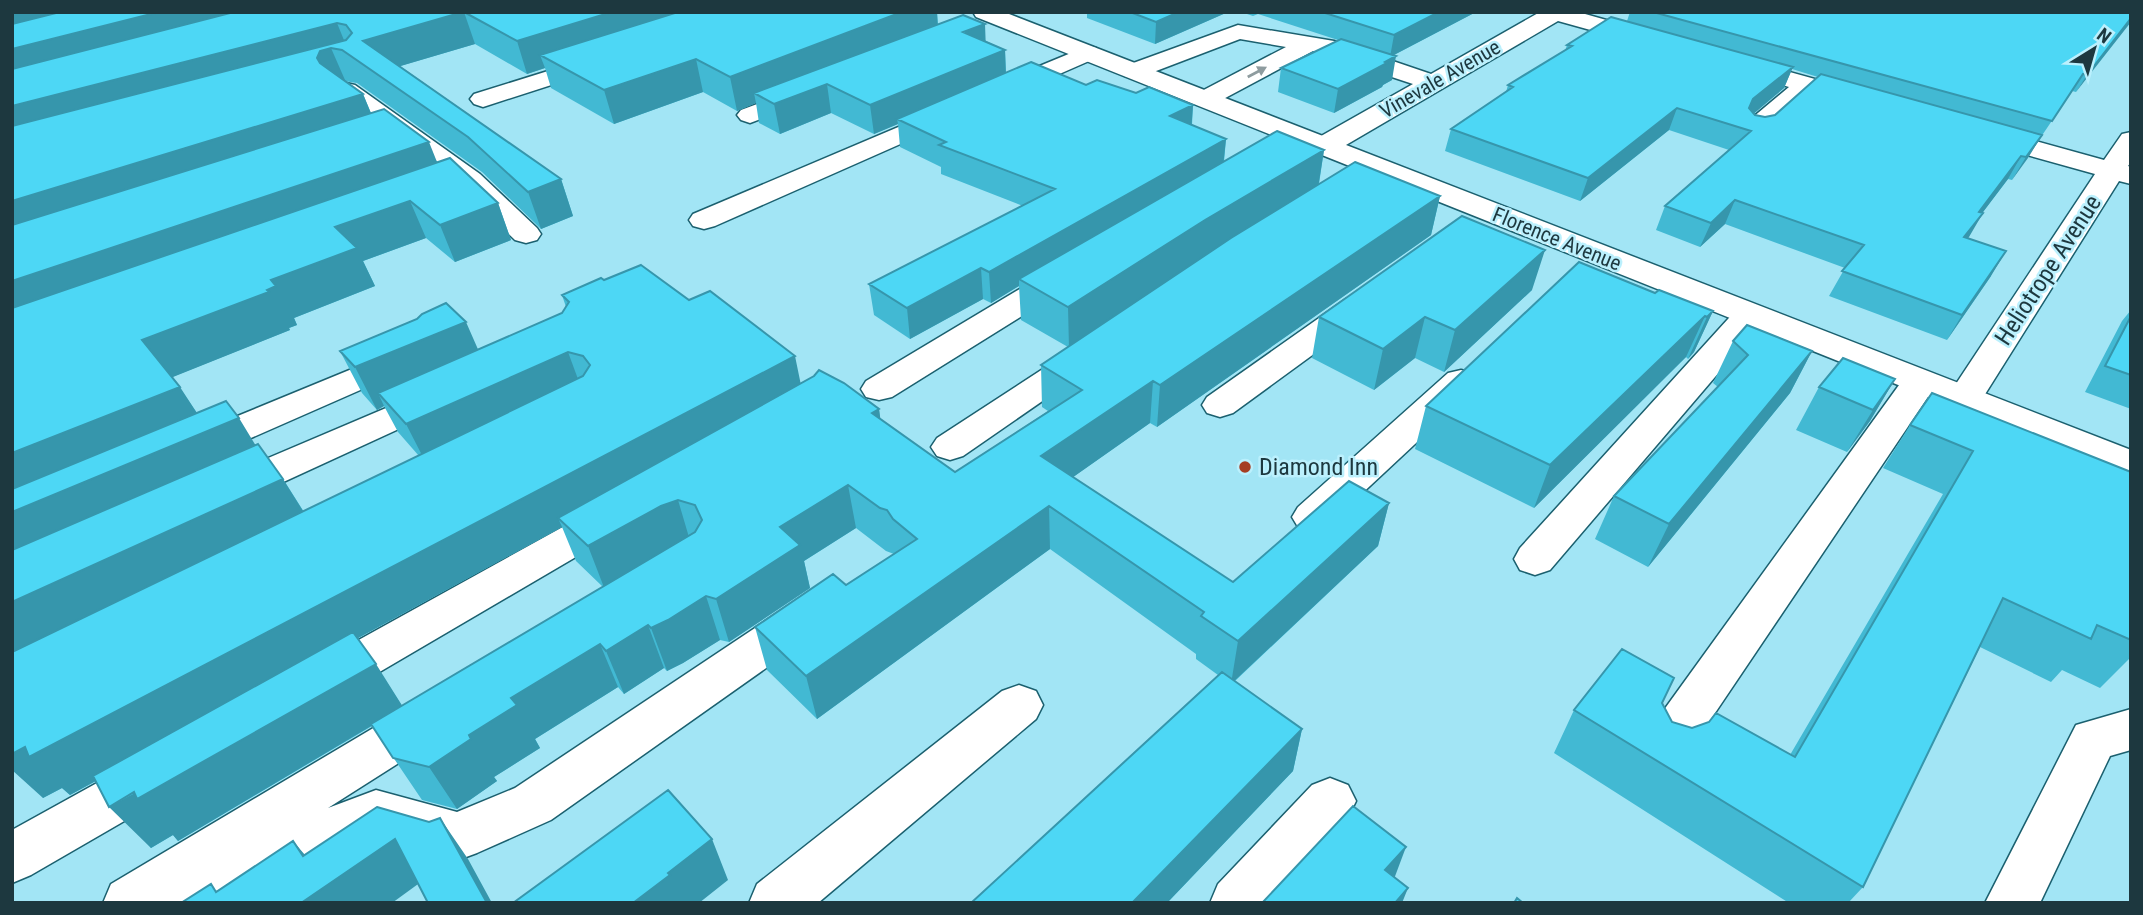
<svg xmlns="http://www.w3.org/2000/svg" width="2143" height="915" font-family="'Roboto Condensed',sans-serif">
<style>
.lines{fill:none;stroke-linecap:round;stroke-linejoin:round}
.minor-casing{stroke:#1b606f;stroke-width:3}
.major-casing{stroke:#1b606f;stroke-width:3}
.minor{fill:#fff;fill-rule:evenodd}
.major{fill:#fff;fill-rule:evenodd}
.wall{fill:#42b9d3;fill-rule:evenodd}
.shaded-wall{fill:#3696ac}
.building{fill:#4dd7f5;stroke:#3696ac;stroke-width:2}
.oneway{fill:#8e9c9f}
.poi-dot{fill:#a53d23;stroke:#bbf0fd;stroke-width:2.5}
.labels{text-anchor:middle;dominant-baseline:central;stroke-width:5;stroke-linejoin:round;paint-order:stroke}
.far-street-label{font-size:21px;fill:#1d383f;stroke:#bbf0fd}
.street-label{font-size:24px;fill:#1d383f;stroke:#bbf0fd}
.poi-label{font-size:24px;fill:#1d383f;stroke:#bbf0fd;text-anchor:start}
</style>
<rect width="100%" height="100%" fill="#a2e5f5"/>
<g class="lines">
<!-- minor casing -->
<g class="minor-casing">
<path id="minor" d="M1540 12H1578L1656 34 1660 39 1656 44 1648 46 1558 21 1334 152 1324 154 1314 152 1310 146 1314 140 1413 84 1313 51 1214 104 1205 107 1196 104 1192 99 1196 94 1286 47 1240 39 1143 76 1134 78 1125 76 1122 71 1125 66 1238 25 1334 41 1431 74Z
M1088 46 1096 48 1100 53 1096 58 1009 96 1000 98 991 96 988 91 991 86Z
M596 56 604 58 608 63 604 68 483 107 474 104 470 99 474 94Z
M1736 57 1869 94 1873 99 1869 104 1860 107 1811 93 1764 135 1755 137 1746 135 1742 129 1746 123 1789 87 1728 69 1724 64 1728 59Z
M346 83 355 85 480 174 537 228 541 234 537 240 526 243 515 240 460 186 337 95 334 90 337 85Z
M805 86 814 89 818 94 814 99 750 123 741 120 737 115 741 110Z
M948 106 957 109 961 114 957 119 715 226 704 229 693 226 689 220 693 214Z
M1982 126 2104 160 2122 134 2131 132V162L2128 166 2131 167V184L2119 181 1977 407 1964 410 1951 407 1946 399 2095 174 1973 140 1969 134 1973 128Z
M1064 266 1075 269 1080 276 1075 283 892 397 879 400 866 397 861 389 866 381 1053 269Z
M1358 296 1370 299 1374 306 1370 313 1233 413 1220 417 1207 413 1202 405 1207 397 1346 299Z
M1750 305 1762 308 1767 315 1762 322 1550 570 1535 575 1520 570 1514 559 1520 548 1738 308Z
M1084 346 1096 350 1101 357 1096 364 963 456 950 460 937 456 931 447 937 438 1072 350Z
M403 348 415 352 420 359 415 366 210 456 197 460 184 456 178 447 184 438Z
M1461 370 1474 373 1479 381 1474 389 1326 527 1312 531 1298 527 1292 517 1298 507 1448 373Z
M1920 371 1933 374 1938 382 1682 762 1665 768 1648 762 1640 747 1648 732 1907 374Z
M438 386 451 389 456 397 451 405 242 501 228 505 214 501 208 491 214 481Z
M613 503 627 507 633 517 627 527 342 694 325 700 308 694 302 681 308 668 599 507Z
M804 601 820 606 826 618 820 630 551 820 477 853 458 860 377 836 345 850 258 903H103L111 884 412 705 429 699 446 705 453 719 446 733 328 808 376 790 457 812 515 788 788 606Z
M1019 685 1036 691 1043 705 1036 719 818 903H749L757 884 1002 691Z
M2131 709V750L2110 756 2040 903H1985L2076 725Z
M153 756 171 762 178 778 171 794 31 875 12 883V830L135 762Z
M1330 778 1348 785 1356 801 1348 817 1273 903H1210L1218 884 1312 785Z"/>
</g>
<!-- major casing -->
<g class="major-casing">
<path id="major" d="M973 12H1004L2131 450V478L976 17Z"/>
</g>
<!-- minor -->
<use href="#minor" class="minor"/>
<!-- major -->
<use href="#major" class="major"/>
</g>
<!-- wall -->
<path class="wall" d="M12 12H937L938 25 986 41 1005 50 1006 73 1136 93 1193 105 1192 125 1226 139 1224 162 1324 150 1319 184 1440 196 1431 235 1157 427 1150 423 1073 477 1233 582 1389 503 1378 546 1235 681 1302 729 1293 771 1167 903H971L1218 675 1196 659V654L1050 549 817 719 767 670 755 627 846 585 894 554 886 551 856 528 804 561 810 588 729 642 720 640 683 663 667 671 664 668 624 694 618 687 535 739 540 748 494 777 497 781 457 809 422 800 372 726 178 841 173 835 151 848 96 781 70 795 62 788 43 798 12 512ZM475 44 527 74 545 68 551 88 614 124 703 92 737 111 756 103 759 123 780 134 831 113 874 134 898 124 900 147 941 167V174L1023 206 869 284 874 315 910 339 983 299 991 303 1019 286 1021 320 1068 347 1041 365 1042 407 1048 411 955 472 880 419 879 409 801 384 562 295 566 307 562 313 478 350 340 351 362 393 377 410 384 406 398 432 419 456 304 512 283 479 255 445 197 413 172 377 290 330 289 328 297 325 294 318 375 286 363 261 426 238 455 262 511 240 498 203 438 162 371 113 363 94 344 81 357 83 482 172 541 229 573 216 561 179 400 66ZM562 527 576 561 603 587 402 706 358 638Z
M1086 12H1228L1155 44 1087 18V13Z
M1241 12H1476L1394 55 1392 80 1383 85 1382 87 1334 113 1278 92 1281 68 1338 40 1258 14 1253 16Z
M1630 12H2131L2076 92 2072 91 2012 180 2008 179 1982 213 1967 239 1991 276 1947 340 1829 296 1845 268 1725 224 1700 247 1656 230 1665 206 1729 150 1669 130 1580 201 1445 151 1451 129 1506 92 1508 85 1565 51 1567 45 1627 21ZM1792 69 1818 77 1775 115 1765 117 1755 115 1753 113 1784 88Z
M1532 290 1444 372 1415 358 1374 390 1312 358 1319 317Z
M2131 310V409L2085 392 2122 321Z
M1713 311 1694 352 1688 359 1686 357 1534 508 1415 449 1426 406Z
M1733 341 1812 351 1790 393 1648 567 1595 539 1614 496 1718 387 1713 383Z
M1895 379 1870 421 1847 452 1796 430 1819 387Z
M1910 425 2131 472V657L2100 688 2062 670 2051 682 1980 647 1863 887 1848 903H1789L1554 753 1574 710 1662 703 1672 722 1790 755 1943 494 1883 468Z"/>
<!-- shaded-wall -->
<path class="shaded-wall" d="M12 12H127L12 42Z
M159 12H276L12 88V49Z
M464 12 475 44 377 73 363 41Z
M612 12H719L540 55 545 68 527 74 517 41Z
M902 12H937L938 31 754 93 756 103 737 111 730 77Z
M1179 12H1228L1155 44 1156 22Z
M1439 12H1476L1390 57 1394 35Z
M2131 18V22L2076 92 2087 75Z
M337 23 350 55 342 50 331 48 345 80 335 84 12 146V106Z
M985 24 986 51 963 32Z
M1005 50 1006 78 897 119 898 124 874 134 870 105Z
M1396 56 1392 80 1383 85 1382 87 1334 113 1338 89Z
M696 59 703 92 614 124 604 90Z
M1793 67 1784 88 1744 122 1740 130 1753 99Z
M827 84 831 113 780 134 774 104Z
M363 94 377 128 12 246V201Z
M1193 105 1191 133 1170 116Z
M1677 108 1669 130 1580 201 1588 178Z
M2042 135 2028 158 2012 180 2026 157Z
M1226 139 1223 167 1019 279V286L991 303 989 272Z
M429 142 443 177 12 329V281Z
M1324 150 1318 188 1069 348 1068 307 1205 220Z
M2021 156 2008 179 1965 236 1979 212Z
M561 179 573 216 541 229 528 192Z
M1440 196 1431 235 1157 427 1160 385Z
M1735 200 1725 224 1700 247 1711 223Z
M410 201 426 238 363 261 375 286 294 318 297 325 289 328 290 330 168 379 142 340 267 290 271 280 335 227Z
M498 203 511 240 455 262 440 225Z
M1983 213 1969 237 1949 262 1964 237Z
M1545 250 1532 290 1444 372 1455 330Z
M2006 251 1991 276 1947 340 1962 315Z
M981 268 983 299 910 339 907 308Z
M1713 311 1694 352 1688 359 1707 317Z
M1705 316 1686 357 1534 508 1550 465Z
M1425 317 1415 358 1374 390 1383 349Z
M466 322 484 363 378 393 384 406 377 410 355 367Z
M1812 351 1790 393 1648 567 1669 524Z
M568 352 582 390 426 463 406 424Z
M795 356 803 395 558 518 562 527 70 795 62 788 43 798 12 770V754Z
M1895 379 1870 421 1847 452 1873 410Z
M1153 381 1150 423 1042 499 1041 456Z
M180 387 206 427 12 508V453Z
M879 409 885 452 872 413Z
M239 418 264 459 12 568V512Z
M283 479 308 519 12 661V602Z
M848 485 856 528 804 561 810 588 729 642 716 599 780 527Z
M678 500 691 544 605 590 588 546 661 506Z
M1389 503 1378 546 1231 684 1238 641Z
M1049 506 1050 549 817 719 806 676Z
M706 596 720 640 683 663 667 671 651 628Z
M648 625 664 668 624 694 606 651Z
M600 644 618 687 535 739 540 748 494 777 497 781 457 809 429 767 511 698Z
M376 664 403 707 178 841 173 835 151 848 109 807Z
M1302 729 1293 771 1167 903H1132Z
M440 818 468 859 492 903H487Z
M395 839 425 879 392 903H301L303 856 293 841 329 883Z
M712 839 728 880 699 903H633L668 873Z
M1406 847 1391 887 1385 870Z
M1408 888 1402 903H1395Z"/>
<!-- building -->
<path class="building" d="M60 12H159L12 49V24Z
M234 12H463L363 41 561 179 528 192 468 137 342 50 331 48 320 51 317 58 320 63 363 94 12 201V126L346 40 352 33 346 25 337 23 12 106V69Z
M464 12H612L517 41Z
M678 12H902L730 77 696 59 604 90 540 55Z
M1130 12H1179L1156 22Z
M1322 12H1439L1394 35Z
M1653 12H2131V18L2087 75 2083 74 2052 121Z
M963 15 985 24 963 32 1005 50 870 105 827 84 774 104 754 93Z
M1611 17 1793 67 1753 99 1749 108 1755 115 1765 117 1775 115 1821 74 2042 135 2026 157 2021 156 1979 212 1983 213 1964 237 2006 251 1962 315 1842 271 1864 245 1735 200 1711 223 1665 206 1751 131 1677 108 1588 178 1451 129 1513 87 1508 85 1572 46 1567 45Z
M1341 39 1396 56 1385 62 1387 63 1338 89 1281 68Z
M1031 62 1086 85 1097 80 1136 93 1149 87 1193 105 1170 116 1226 139 989 272 981 268 907 308 869 284 1055 189 939 145 946 142 897 119Z
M384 109 429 142 12 281V225Z
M1277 131 1324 150 1205 220 1068 307 1019 279Z
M450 158 498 203 440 225 410 201 335 227 357 248 271 280 276 286 267 290 269 292 142 340 180 387 12 453V308Z
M1355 162 1440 196 1160 385 1153 381 1041 456 1233 582 1349 481 1389 503 1238 641 1201 616 1204 612 1049 506 806 676 755 627 833 574 846 585 917 539 893 519 887 510 880 508 848 485 780 527 800 545 716 599 706 596 668 620 651 628 648 625 606 651 600 644 511 698 517 705 469 735 471 739 429 767 393 758 371 724 695 532 702 520 695 505 678 500 661 506 588 546 558 518 814 376 819 370 844 383 879 409 872 413 955 472 1082 390 1041 365 1231 238Z
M1462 216 1545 250 1455 330 1425 317 1383 349 1319 317Z
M1579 262 1655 293 1659 290 1713 311 1707 317 1705 316 1550 465 1426 406Z
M641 265 689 300 710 291 795 356 29 757 25 747 12 754V652L583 376 590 365 583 356 568 352 406 424 378 393 562 313 569 302 562 295 601 278 604 280Z
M446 303 466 322 355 367 340 351 417 319 422 314Z
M2131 316V375L2105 366Z
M1747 325 1812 351 1669 524 1614 496 1748 355 1733 341Z
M1843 358 1895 379 1873 410 1819 387Z
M1932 393 2131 472V640L2097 625 2091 639 2003 598 1863 887 1574 710 1622 649 1674 678 1662 703 1672 722 1692 728 1709 722 1716 713 1795 757 1973 451 1910 425Z
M226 401 239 418 12 512V489Z
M258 444 283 479 12 602V550Z
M353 632 376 664 137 799 134 792 109 807 93 776Z
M1222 672 1302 729 1132 903H971Z
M668 790 712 839 668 873 670 875 633 903H513Z
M1353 806 1406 847 1385 870 1408 888 1395 903H1262Z
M377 807 429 822 440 818 487 903H428L395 839 301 903H181L211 884 216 892 293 841 303 856Z
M1517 898 1523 903H1514Z"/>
<!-- one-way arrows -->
<defs><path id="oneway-solid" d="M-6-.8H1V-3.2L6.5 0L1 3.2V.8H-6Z" transform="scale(1.75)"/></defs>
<use class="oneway" href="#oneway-solid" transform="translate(1257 72) rotate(-28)"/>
<!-- markers -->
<circle class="poi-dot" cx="1245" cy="467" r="7"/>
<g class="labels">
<!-- far-street labels -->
<g class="far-street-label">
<text transform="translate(1440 79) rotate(-30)">Vinevale Avenue</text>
<text transform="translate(1557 239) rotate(22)">Florence Avenue</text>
</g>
<!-- street labels -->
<g class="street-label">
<text transform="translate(2048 270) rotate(-57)">Heliotrope Avenue</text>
</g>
<!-- poi labels -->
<g class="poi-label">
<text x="1259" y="467">Diamond Inn</text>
</g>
</g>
<!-- border -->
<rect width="2143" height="915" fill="none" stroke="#1d383f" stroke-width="28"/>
<!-- north arrow -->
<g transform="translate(2094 49) rotate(37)" stroke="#bbf0fd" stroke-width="5" paint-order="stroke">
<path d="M0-5L12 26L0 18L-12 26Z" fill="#1d383f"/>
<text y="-10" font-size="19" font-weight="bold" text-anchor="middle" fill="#1d383f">N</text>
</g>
</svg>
